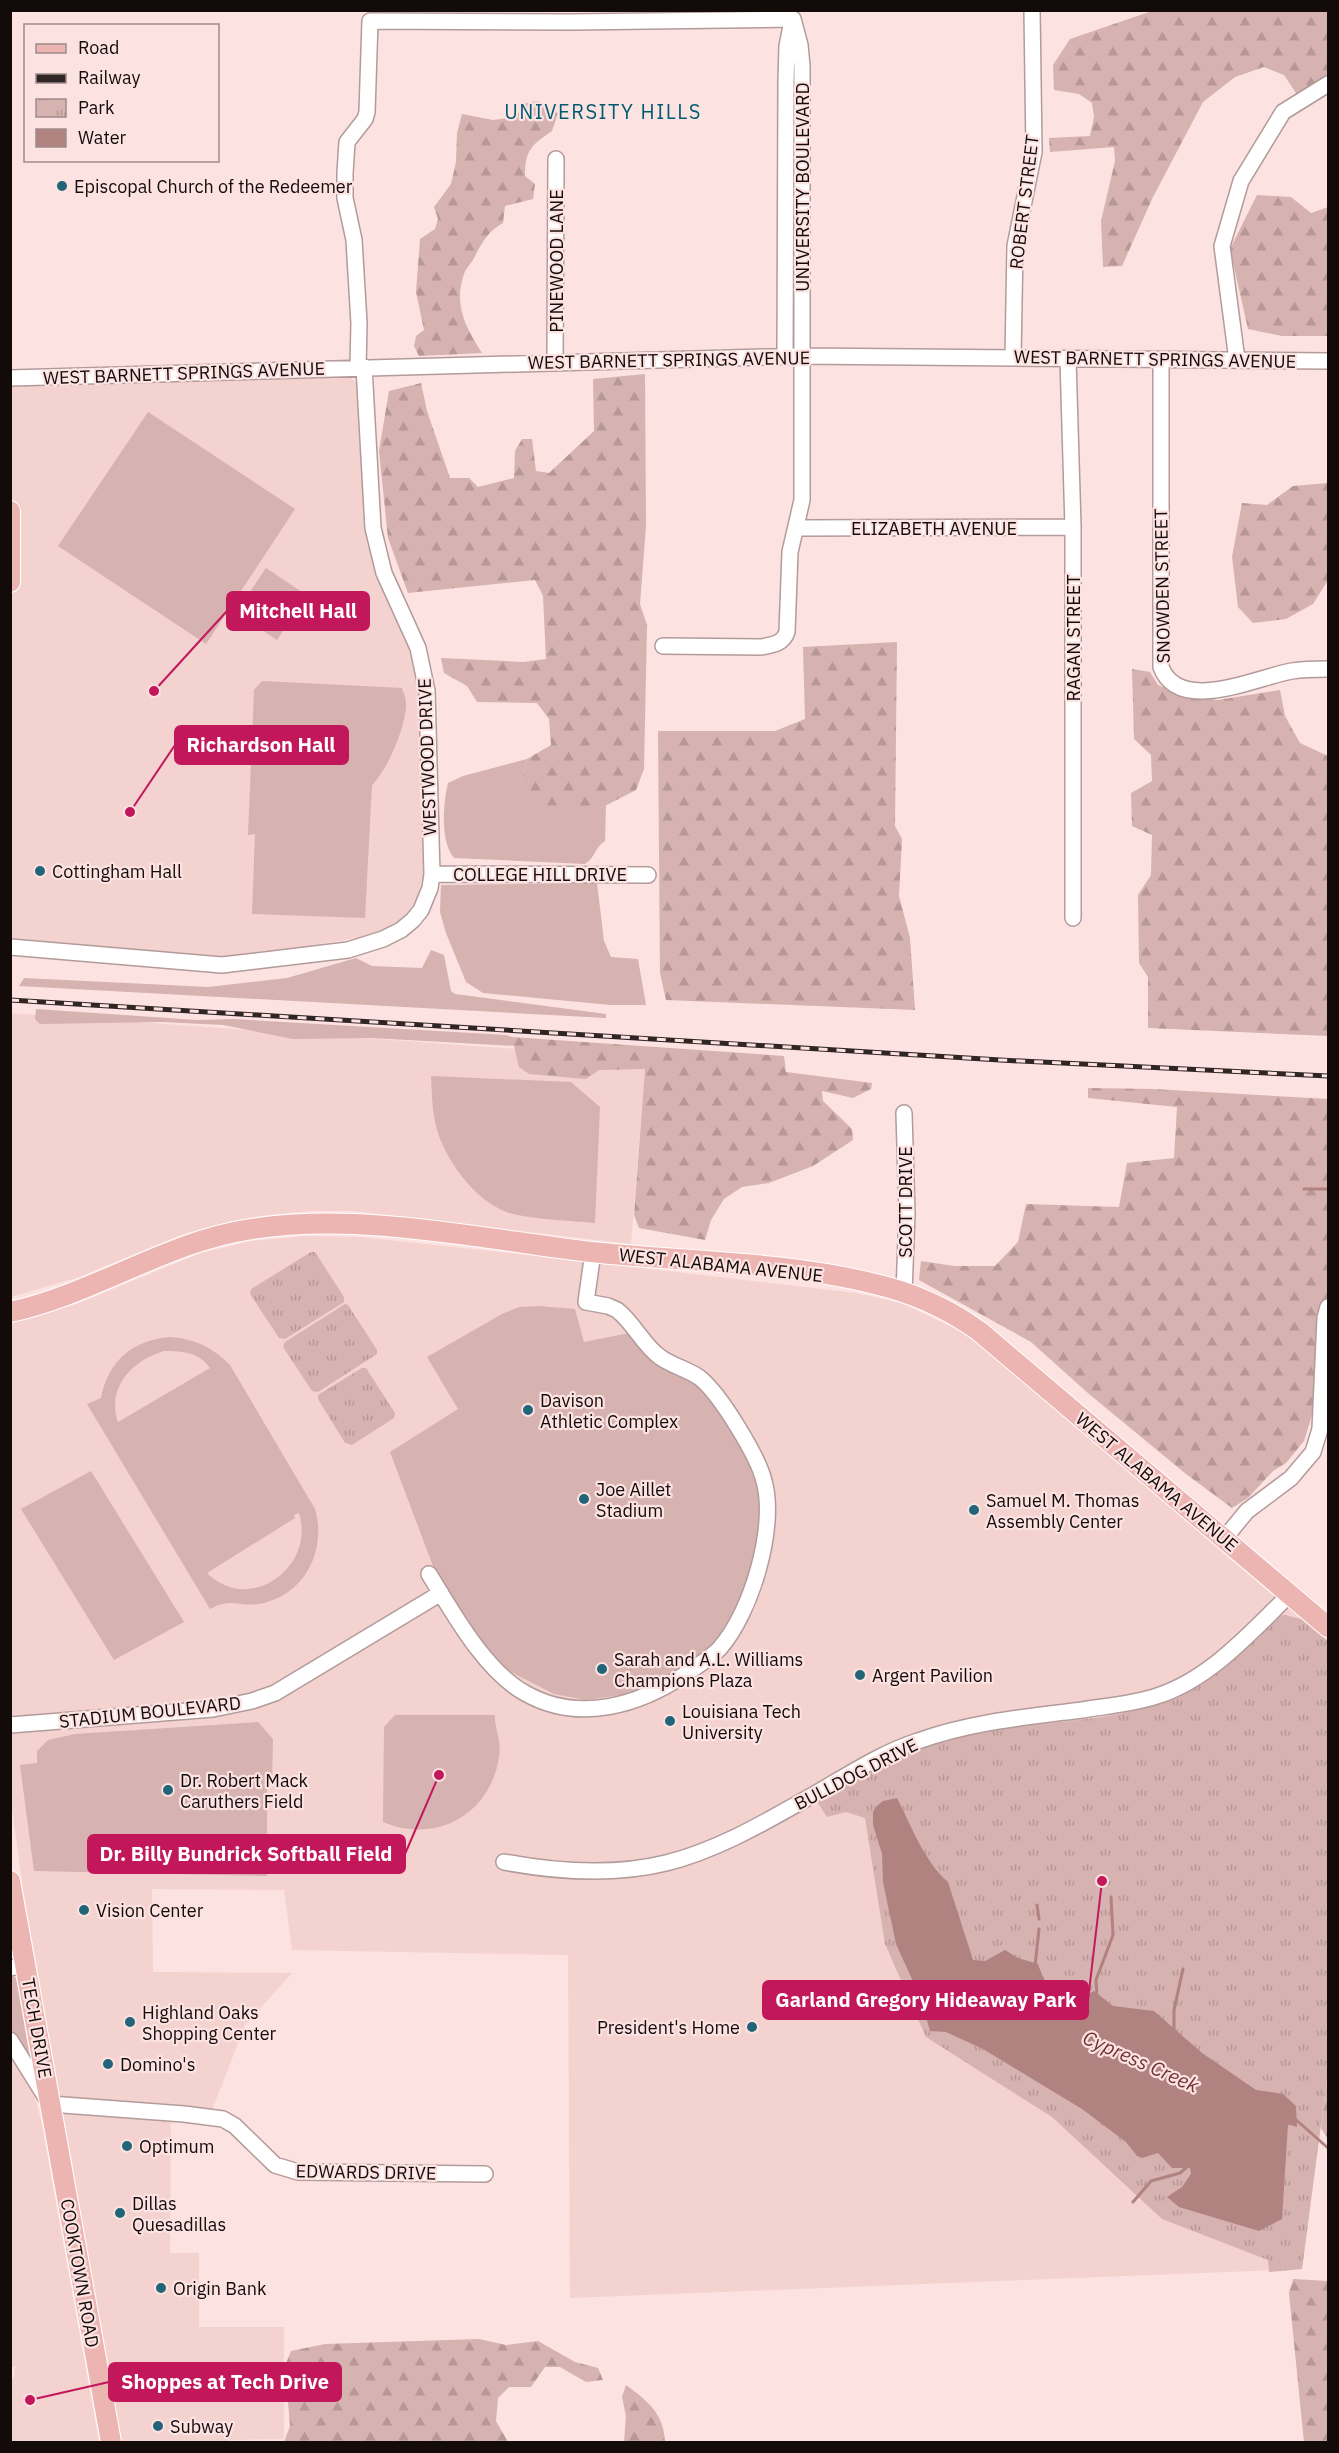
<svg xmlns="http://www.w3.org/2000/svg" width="1339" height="2453" font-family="'IBM Plex Sans',sans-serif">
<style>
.built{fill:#f3d2cf}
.green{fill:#d6b2b0;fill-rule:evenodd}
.forest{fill:url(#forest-firs)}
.park{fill:url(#park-tufts)}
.water{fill:#b08380}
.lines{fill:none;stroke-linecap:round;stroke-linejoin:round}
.stream{stroke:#b08380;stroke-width:3}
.minor-casing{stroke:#b39b9a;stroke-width:18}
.major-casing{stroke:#fff;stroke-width:22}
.minor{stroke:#fff;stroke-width:15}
.major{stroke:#ecb5b2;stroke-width:20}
.rail-casing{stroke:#2e2524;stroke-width:5}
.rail{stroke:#fce2e1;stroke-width:3;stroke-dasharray:9;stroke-linecap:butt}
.poi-dot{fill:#236578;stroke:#fce2e1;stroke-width:2}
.labels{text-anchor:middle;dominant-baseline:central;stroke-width:4.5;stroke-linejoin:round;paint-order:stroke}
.poi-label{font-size:18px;fill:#120b0a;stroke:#fce2e1;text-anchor:start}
.street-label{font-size:18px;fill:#120b0a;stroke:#fce2e1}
.neighbourhood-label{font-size:20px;letter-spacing:1.5px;fill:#005b70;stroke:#fce2e1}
.water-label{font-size:20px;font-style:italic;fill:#6e3231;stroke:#fce2e1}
.leader{fill:none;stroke:#c2185b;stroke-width:2}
.callout-dot{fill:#c2185b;stroke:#fce2e1;stroke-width:2}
.callout{fill:#c2185b;stroke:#c2185b;stroke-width:2}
.callout-label{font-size:20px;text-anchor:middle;font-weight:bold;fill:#fff}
</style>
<defs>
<pattern id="forest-firs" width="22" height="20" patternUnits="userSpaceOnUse" patternTransform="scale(1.5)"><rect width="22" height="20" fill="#d6b2b0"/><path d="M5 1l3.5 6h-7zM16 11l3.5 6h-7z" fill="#b79896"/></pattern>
<pattern id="park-tufts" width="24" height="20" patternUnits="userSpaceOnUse" patternTransform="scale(1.5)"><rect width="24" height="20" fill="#d6b2b0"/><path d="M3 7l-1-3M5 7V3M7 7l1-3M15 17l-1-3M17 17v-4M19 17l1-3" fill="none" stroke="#b79896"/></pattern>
</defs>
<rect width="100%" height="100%" fill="#fce2e1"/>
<!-- built -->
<path class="built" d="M349 376 360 387 365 495 413 654 421 694 425 868 416 903 407 916 394 925 369 936 263 953 223 957 11 946V384Z
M10 1013 646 1058 631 1244 353 1211H311L267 1215 228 1222 183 1234 79 1277 11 1297Z
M306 1236 361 1237 556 1258 856 1293 901 1303 965 1333 998 1358 1328 1641 1327 2079 1302 2269 570 2298 568 1955 292 1950 284 1890 152 1889 153 1972 292 1973 245 2025 211 2113 171 2109 170 2253H199V2327H284V2439L230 2440 229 2442H122L23 1889 11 1801 10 1322 74 1305 201 1253 252 1241Z
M11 2047 31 2085 41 2120 99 2442H11L10 2380 14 2377 15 2367H10Z"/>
<!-- green -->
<path class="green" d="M148 412 295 509 206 644 58 546Z
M266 568 308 596 293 618 251 590Z
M252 593 291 619 277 640 238 614Z
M262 681 402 688C403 692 406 697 406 702 407 725 388 769 372 785L365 918 252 914 255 834 248 835 254 690Z
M527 759 521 782 601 808 606 805 605 841C595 847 595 858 585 864L454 858C440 841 443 804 448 783L463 776Z
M597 883 604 941 611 957 638 959 646 1005H610L483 993 466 982 446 933 440 912 441 885Z
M431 950 444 955 451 991 455 994 606 1014V1018L19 986 24 978 208 987 287 978 356 958 372 966 422 968Z
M36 1009 197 1020 234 1019 506 1035 512 1037 516 1046 372 1038 293 1039 223 1025 162 1022 40 1024 35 1019Z
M431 1076 571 1082 600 1107 595 1223C574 1221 521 1219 504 1211 474 1198 450 1165 439 1136 432 1117 432 1096 431 1076Z
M538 1306 575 1309 584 1342 629 1333 701 1386 711 1399 758 1477 761 1513 753 1560 735 1616 711 1646 695 1660 657 1681 627 1694 586 1700 554 1694 511 1672 494 1656 474 1631 433 1566 390 1452 458 1409 427 1357 502 1314 519 1307Z
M170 1337C195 1339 212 1347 230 1365L315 1509C327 1550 305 1596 259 1604 237 1607 232 1597 210 1609L87 1404 101 1398C108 1361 133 1340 170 1337ZM164 1351C182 1351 199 1352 210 1368L118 1422C106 1387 133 1360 164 1351ZM299 1513C316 1568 249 1615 207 1573L295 1518 294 1515Z
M91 1471 184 1622 114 1660 21 1509Z
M395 1715H495C494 1729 502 1739 499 1757 491 1813 437 1845 383 1822L384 1727Z
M258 1722 273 1739 272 1784H267V1876L34 1871 20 1765 37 1763V1751L48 1740 75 1734Z
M13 1975 16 1978 31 2063 11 2034 10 1976Z"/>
<!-- forest -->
<path class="forest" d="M1152 11H1328V74L1298 96 1284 75 1264 67 1235 77 1203 102 1153 197 1122 266 1103 267 1101 221 1115 161 1114 147 1050 152 1049 138 1090 136 1094 117 1092 103 1079 94 1054 90 1053 65 1070 39Z
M538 101 558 113 552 131C531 145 525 151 525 176L535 184 533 199 505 206 503 223C487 232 482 243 474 258 471 264 466 268 464 274 453 305 466 328 482 353L419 356 414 346 416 336 424 330 416 292 420 239 435 229 438 219 434 207 451 184 456 162 457 133 462 114 493 120 515 117 526 103Z
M1257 195 1291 197 1311 213 1328 207V336H1282L1248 329 1230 249Z
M645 374 646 526 640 604 647 625 644 769 636 790 601 808 552 810 521 782 527 759 551 745 549 719 537 703 477 702 467 686 444 673 441 658 524 662 546 659 543 596 535 580 408 593 388 538 379 451 389 391 421 383 427 411 450 478H469L478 487 514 478 515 451 522 439H532L536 471 549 473 594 431 593 379Z
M1328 483V580L1313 604 1286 619 1253 623 1238 607 1232 557 1242 503 1267 505 1293 486Z
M897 642 895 826 902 839 899 896 910 938 915 1010 666 1000 660 973 658 731H775L805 719 803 647Z
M1132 669 1150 672 1158 685 1180 694 1218 700 1280 690 1285 716 1300 743 1328 756V1036L1148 1028V977L1139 963 1138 895 1151 875 1152 835 1132 826 1131 793 1152 781 1151 755 1134 739Z
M512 1037 784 1056 786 1072 872 1083 871 1089 853 1098 822 1091 823 1101 852 1129 853 1140 813 1166 769 1183 742 1187 724 1199 711 1220 705 1240 639 1228 634 1215 645 1069 599 1070 586 1079 529 1074 519 1067Z
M1088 1088 1153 1089 1328 1099V1297L1323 1313 1319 1392 1304 1441 1286 1463 1273 1471 1248 1498 1232 1508 1186 1474 1089 1394 1031 1342 919 1280 921 1261 954 1266H995L1018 1242 1026 1204 1119 1207 1127 1163 1174 1158 1177 1107 1088 1098Z
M1327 2079H1328V2139L1321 2128Z
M1293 2279 1328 2281V2442H1304L1289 2293Z
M479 2339 506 2345 538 2341 575 2362 598 2368 603 2380 586 2382 560 2367H545L531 2387H509L498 2398 496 2421 508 2442H284L290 2426 285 2366 291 2351 325 2344Z
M626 2385C648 2401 664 2414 665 2442H624L626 2416 622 2397Z"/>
<!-- park -->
<path class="park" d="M311 1252H315L344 1297V1302L285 1339 279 1338 250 1294 251 1289Z
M345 1304 348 1305 377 1350V1354L318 1392 312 1391 283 1347 285 1342Z
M362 1368H366L395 1413 394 1418 352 1445 345 1443 318 1399V1395Z
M1285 1615 1301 1619 1328 1641 1327 2079 1302 2269 1269 2272 1268 2260 1162 2219 1052 2117 926 2037 885 1944 865 1818 846 1812 827 1817 816 1800C866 1774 915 1746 970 1734 1039 1719 1121 1725 1184 1693 1221 1674 1249 1642 1280 1616Z"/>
<!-- water -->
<path class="water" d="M897 1798C912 1827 924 1861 948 1882L973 1960 985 1961 1005 1950 1018 1958 1038 1964C1048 1994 1063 2007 1094 1991L1113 2006 1154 2011 1202 2053 1256 2090 1283 2094 1296 2106 1297 2127 1288 2124 1282 2219 1259 2231 1179 2207 1167 2197 1182 2187 1191 2174 1190 2168H1172L1158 2153 1142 2158 1137 2156 1126 2142 1082 2109 983 2049 946 2032 930 2031 921 1999 896 1944 883 1882 882 1854 873 1825V1812L878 1805 883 1801Z"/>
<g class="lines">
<!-- stream -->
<path class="stream" d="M1304 1189H1328
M1037 1905 1039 1919
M1035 1966 1039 1929
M1097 1997 1096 1980 1113 1935 1111 1897
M1174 2032V2010L1183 1969
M1294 2118 1328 2148
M1133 2202 1151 2181 1180 2173 1187 2167"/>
<!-- minor casing -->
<g class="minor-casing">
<path id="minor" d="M785 357 786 81 787 46 792 21
M1013 358 1015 246 1034 152 1032 10
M1068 359 1073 527V918
M1237 360 1222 246 1241 181 1283 112 1328 84
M1161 361V667C1179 715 1257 677 1292 671 1304 669 1316 669 1328 669
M555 362 556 159
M358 368 359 323 354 240 345 198V173L347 142 365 119 367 112 370 21 573 22 793 19
M10 378 802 356 1328 361
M796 528 1073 527
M663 646 761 647C772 645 783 644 787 632L790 552 802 500V66L800 45 793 19
M432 874 648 875
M10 947 222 965 348 950 383 939 401 930 413 920 421 910 430 888 432 874 427 691 418 648 384 573 373 528 364 367
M904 1292 907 1214 904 1113
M1224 1539 1247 1511 1291 1478 1313 1452 1320 1429 1325 1318 1328 1307
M429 1574C453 1613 485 1671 525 1693 579 1724 640 1705 687 1673 698 1665 711 1658 720 1648 751 1613 777 1527 764 1481 758 1456 720 1394 700 1378 688 1369 672 1366 660 1357 643 1345 634 1323 617 1310L608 1306 586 1302 593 1252
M10 1725 213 1709 252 1701 275 1693 441 1593
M504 1862C557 1872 613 1876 666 1863 715 1851 762 1824 806 1799 842 1779 878 1754 918 1741 971 1722 1026 1717 1082 1710 1107 1706 1133 1704 1157 1696 1210 1679 1251 1632 1289 1595
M10 1968 26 1965
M10 2040 50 2104 184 2114 223 2119 235 2126 275 2165 298 2172 485 2174"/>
</g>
<!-- major casing -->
<g class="major-casing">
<path id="major" d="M10 511V582
M10 1312C94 1294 167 1241 252 1229 361 1212 482 1239 591 1252 685 1262 783 1261 875 1284 914 1293 947 1308 979 1331L1328 1627
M10 1881 111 2442"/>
</g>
<!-- minor -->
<use href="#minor" class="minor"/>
<!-- major -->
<use href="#major" class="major"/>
<!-- rail casing -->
<g class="rail-casing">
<path id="rail" d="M10 1000 1000 1060 1328 1076"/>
</g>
<!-- rail -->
<use href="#rail" class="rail"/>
</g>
<!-- markers -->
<g class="poi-dot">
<circle cx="62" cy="186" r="6"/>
<circle cx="40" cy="871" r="6"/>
<circle cx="528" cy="1410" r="6"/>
<circle cx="584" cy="1499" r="6"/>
<circle cx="974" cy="1510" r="6"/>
<circle cx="602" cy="1669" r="6"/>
<circle cx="860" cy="1675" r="6"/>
<circle cx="670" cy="1721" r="6"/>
<circle cx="168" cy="1790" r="6"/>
<circle cx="84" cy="1910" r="6"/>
<circle cx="130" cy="2022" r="6"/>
<circle cx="752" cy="2027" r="6"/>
<circle cx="108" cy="2064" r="6"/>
<circle cx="127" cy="2146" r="6"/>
<circle cx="120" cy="2213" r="6"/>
<circle cx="161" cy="2288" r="6"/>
<circle cx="158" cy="2426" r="6"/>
</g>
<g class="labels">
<!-- poi labels -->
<g class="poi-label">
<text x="74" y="186">Episcopal Church of the Redeemer</text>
<text x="52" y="871">Cottingham Hall</text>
<text x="540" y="1400">Davison<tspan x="540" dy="21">Athletic Complex</tspan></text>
<text x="596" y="1489">Joe Aillet<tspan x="596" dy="21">Stadium</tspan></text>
<text x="986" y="1500">Samuel M. Thomas<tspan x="986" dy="21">Assembly Center</tspan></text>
<text x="614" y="1659">Sarah and A.L. Williams<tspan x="614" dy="21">Champions Plaza</tspan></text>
<text x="872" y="1675">Argent Pavilion</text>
<text x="682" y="1711">Louisiana Tech<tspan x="682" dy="21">University</tspan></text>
<text x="180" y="1780">Dr. Robert Mack<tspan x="180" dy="21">Caruthers Field</tspan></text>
<text x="96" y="1910">Vision Center</text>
<text x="142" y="2012">Highland Oaks<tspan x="142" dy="21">Shopping Center</tspan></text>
<text x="740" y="2027" text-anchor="end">President's Home</text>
<text x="120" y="2064">Domino's</text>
<text x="139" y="2146">Optimum</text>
<text x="132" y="2203">Dillas<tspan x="132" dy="21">Quesadillas</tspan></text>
<text x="173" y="2288">Origin Bank</text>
<text x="170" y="2426">Subway</text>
</g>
<!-- street labels -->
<g class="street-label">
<text transform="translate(802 187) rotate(-90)">UNIVERSITY BOULEVARD</text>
<text transform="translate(1024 202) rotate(-83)">ROBERT STREET</text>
<text transform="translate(556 261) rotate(-90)">PINEWOOD LANE</text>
<text transform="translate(1155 359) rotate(1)">WEST BARNETT SPRINGS AVENUE</text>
<text transform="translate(669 360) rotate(-1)">WEST BARNETT SPRINGS AVENUE</text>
<text transform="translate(184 373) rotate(-2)">WEST BARNETT SPRINGS AVENUE</text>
<text x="934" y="528">ELIZABETH AVENUE</text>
<text transform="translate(1162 586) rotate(-91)">SNOWDEN STREET</text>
<text transform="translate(1073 638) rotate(-90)">RAGAN STREET</text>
<text transform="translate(427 757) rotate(-92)">WESTWOOD DRIVE</text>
<text x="540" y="874">COLLEGE HILL DRIVE</text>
<text transform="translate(905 1202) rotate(-90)">SCOTT DRIVE</text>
<text transform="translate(721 1265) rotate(6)">WEST ALABAMA AVENUE</text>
<text transform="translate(1157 1482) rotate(40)">WEST ALABAMA AVENUE</text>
<text transform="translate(150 1712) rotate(-6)">STADIUM BOULEVARD</text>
<text transform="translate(856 1774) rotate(-27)">BULLDOG DRIVE</text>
<text transform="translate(37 2028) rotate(80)">TECH DRIVE</text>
<text transform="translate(366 2172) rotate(1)">EDWARDS DRIVE</text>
<text transform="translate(80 2273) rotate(80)">COOKTOWN ROAD</text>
</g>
<!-- neighbourhood labels -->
<g class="neighbourhood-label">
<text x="603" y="111">UNIVERSITY HILLS</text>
</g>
<!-- water labels -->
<g class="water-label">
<text transform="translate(1141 2061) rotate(24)">Cypress Creek</text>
</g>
</g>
<!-- callouts -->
<path class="leader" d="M154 691L227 611M130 812L175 745M439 1775L405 1854M1102 1881L1088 2000M30 2400L109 2382"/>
<g class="callout-dot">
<circle cx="154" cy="691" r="6"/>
<circle cx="130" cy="812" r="6"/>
<circle cx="439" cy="1775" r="6"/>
<circle cx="1102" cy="1881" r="6"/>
<circle cx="30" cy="2400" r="6"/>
</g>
<g class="callout">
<rect x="227" y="592" width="142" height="38" rx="6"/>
<rect x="175" y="726" width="173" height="38" rx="6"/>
<rect x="88" y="1835" width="317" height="38" rx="6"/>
<rect x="763" y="1981" width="325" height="38" rx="6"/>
<rect x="109" y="2363" width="232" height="38" rx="6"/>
</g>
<g class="callout-label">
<text x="298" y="618">Mitchell Hall</text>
<text x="261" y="752">Richardson Hall</text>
<text x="246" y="1861">Dr. Billy Bundrick Softball Field</text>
<text x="926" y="2007">Garland Gregory Hideaway Park</text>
<text x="225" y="2389">Shoppes at Tech Drive</text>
</g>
<!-- border -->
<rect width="1339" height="2453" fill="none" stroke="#120b0a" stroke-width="24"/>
<!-- legend -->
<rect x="24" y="24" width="195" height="138" fill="#fce2e1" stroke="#9e8c8b" stroke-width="1.5"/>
<rect x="36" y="44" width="30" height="9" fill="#ecb5b2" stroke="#9e8c8b" stroke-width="1.5"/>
<text x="78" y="54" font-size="18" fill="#120b0a">Road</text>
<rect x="36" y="74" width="30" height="9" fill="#2e2524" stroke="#9e8c8b" stroke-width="1.5"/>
<text x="78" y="84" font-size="18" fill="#120b0a">Railway</text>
<rect x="36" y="99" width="30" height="18" fill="url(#park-tufts)" stroke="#9e8c8b" stroke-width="1.5"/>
<text x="78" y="114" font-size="18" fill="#120b0a">Park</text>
<rect x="36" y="129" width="30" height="18" fill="#b08380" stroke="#9e8c8b" stroke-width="1.5"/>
<text x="78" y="144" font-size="18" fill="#120b0a">Water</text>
</svg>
